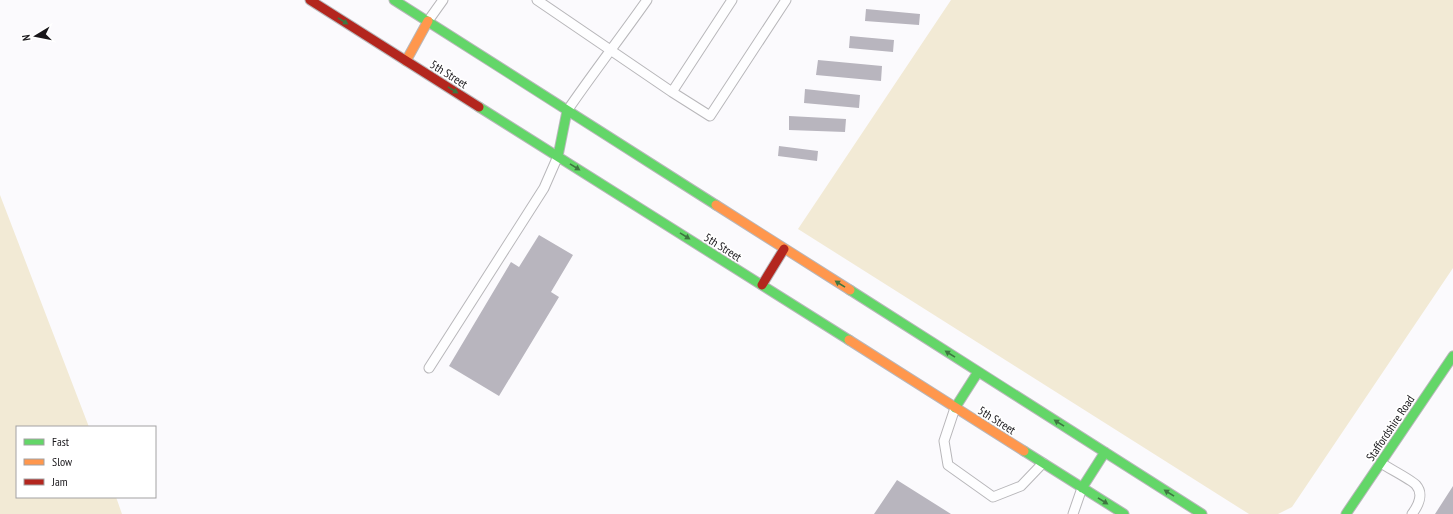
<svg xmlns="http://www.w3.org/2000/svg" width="1453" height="514" font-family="'PT Sans Narrow',sans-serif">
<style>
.green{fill:#f2ead5}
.building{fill:#b8b5be}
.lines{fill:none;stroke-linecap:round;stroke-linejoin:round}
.lane-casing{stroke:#b8b7ba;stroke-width:11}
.fast-casing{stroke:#b8b7ba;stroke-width:11}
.slow-casing{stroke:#b8b7ba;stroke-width:11}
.jam-casing{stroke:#b8b7ba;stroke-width:11}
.lane{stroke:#fefeff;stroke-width:9}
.fast{stroke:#63d668;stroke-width:9}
.slow{stroke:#ff974d;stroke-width:9}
.jam{stroke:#b3261e;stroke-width:9}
.oneway{fill:#3e7641}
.labels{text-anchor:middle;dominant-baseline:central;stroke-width:3.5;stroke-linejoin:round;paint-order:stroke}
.street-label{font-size:12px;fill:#18161a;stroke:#fff}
</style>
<rect width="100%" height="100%" fill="#fbfafd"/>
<!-- green -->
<path class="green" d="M951 0H1453V268L1292 507 1278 514H1249L798 229Z
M0 195 89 427H17V497H116L122 514H0Z"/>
<!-- building -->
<path class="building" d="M866 9 920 14 919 25 865 21Z
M850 36 894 40 893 52 849 48Z
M818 60 882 66 881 81 816 75Z
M805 89 860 95 859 108 804 103Z
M789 116 846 119 845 132 789 130Z
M779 146 818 151 817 161 778 156Z
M539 235 573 255 551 292 559 297 499 396 449 366 511 262 519 267Z
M897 480 951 514H874Z
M1453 486V514H1435Z"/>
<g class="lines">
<!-- lane casing -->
<g class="lane-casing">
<path id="lane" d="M537 0 672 92 732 0
M428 21 443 0
M672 92 710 116 786 0
M567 111C593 73 621 37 647 0
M429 368 544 188 558 156
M955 408 944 441 948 465 993 497 1021 486 1043 463
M1381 463C1388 468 1412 480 1416 485 1424 494 1418 506 1412 514
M1073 514 1082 488"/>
</g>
<!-- fast casing -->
<g class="fast-casing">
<path id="fast" d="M394 0 716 205
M479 107 849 340
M558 156 567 111
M850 290 1202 514
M955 408 978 372
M1024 451 1124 514
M1082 488 1105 452
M1346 514 1453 356"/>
</g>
<!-- slow casing -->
<g class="slow-casing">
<path id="slow" d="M406 61 428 21
M716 205 850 290
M849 340 1024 451"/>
</g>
<!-- jam casing -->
<g class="jam-casing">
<path id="jam" d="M310 0 479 107
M762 285 784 249"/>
</g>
<!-- lane -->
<use href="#lane" class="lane"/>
<!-- fast -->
<use href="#fast" class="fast"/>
<!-- slow -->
<use href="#slow" class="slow"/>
<!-- jam -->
<use href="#jam" class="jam"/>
</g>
<!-- one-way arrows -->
<defs><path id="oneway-solid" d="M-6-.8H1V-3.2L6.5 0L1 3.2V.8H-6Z"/></defs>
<g class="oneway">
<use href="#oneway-solid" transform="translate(343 21) rotate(32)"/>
<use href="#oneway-solid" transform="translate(453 90) rotate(32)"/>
<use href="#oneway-solid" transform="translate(575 167) rotate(32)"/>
<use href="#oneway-solid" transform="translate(685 236) rotate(32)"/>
<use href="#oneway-solid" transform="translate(840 284) rotate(-148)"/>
<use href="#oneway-solid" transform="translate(950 354) rotate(-148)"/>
<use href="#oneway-solid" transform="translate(1059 423) rotate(-148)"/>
<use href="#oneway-solid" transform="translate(1169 493) rotate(-148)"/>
<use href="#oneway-solid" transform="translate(1103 501) rotate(32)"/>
</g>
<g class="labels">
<!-- street labels -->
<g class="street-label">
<text transform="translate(449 74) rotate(32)">5th Street</text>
<text transform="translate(723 247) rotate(32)">5th Street</text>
<text transform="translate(997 420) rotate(32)">5th Street</text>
<text transform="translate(1390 428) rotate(-56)">Staffordshire Road</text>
</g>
</g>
<!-- legend -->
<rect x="16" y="426" width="140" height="72" fill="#ffffff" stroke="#a3a2a3"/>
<rect x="24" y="439" width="20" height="6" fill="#63d668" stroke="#a3a2a3"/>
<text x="52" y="446" font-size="12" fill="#18161a">Fast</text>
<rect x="24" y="459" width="20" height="6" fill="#ff974d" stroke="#a3a2a3"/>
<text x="52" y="466" font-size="12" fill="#18161a">Slow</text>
<rect x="24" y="479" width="20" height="6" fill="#b3261e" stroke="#a3a2a3"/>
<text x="52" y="486" font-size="12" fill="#18161a">Jam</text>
<!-- north arrow -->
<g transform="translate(36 36) rotate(260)" stroke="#ffffff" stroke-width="3" paint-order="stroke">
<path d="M0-3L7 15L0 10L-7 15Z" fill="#18161a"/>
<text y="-6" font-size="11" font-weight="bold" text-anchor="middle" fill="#18161a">N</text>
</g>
</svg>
